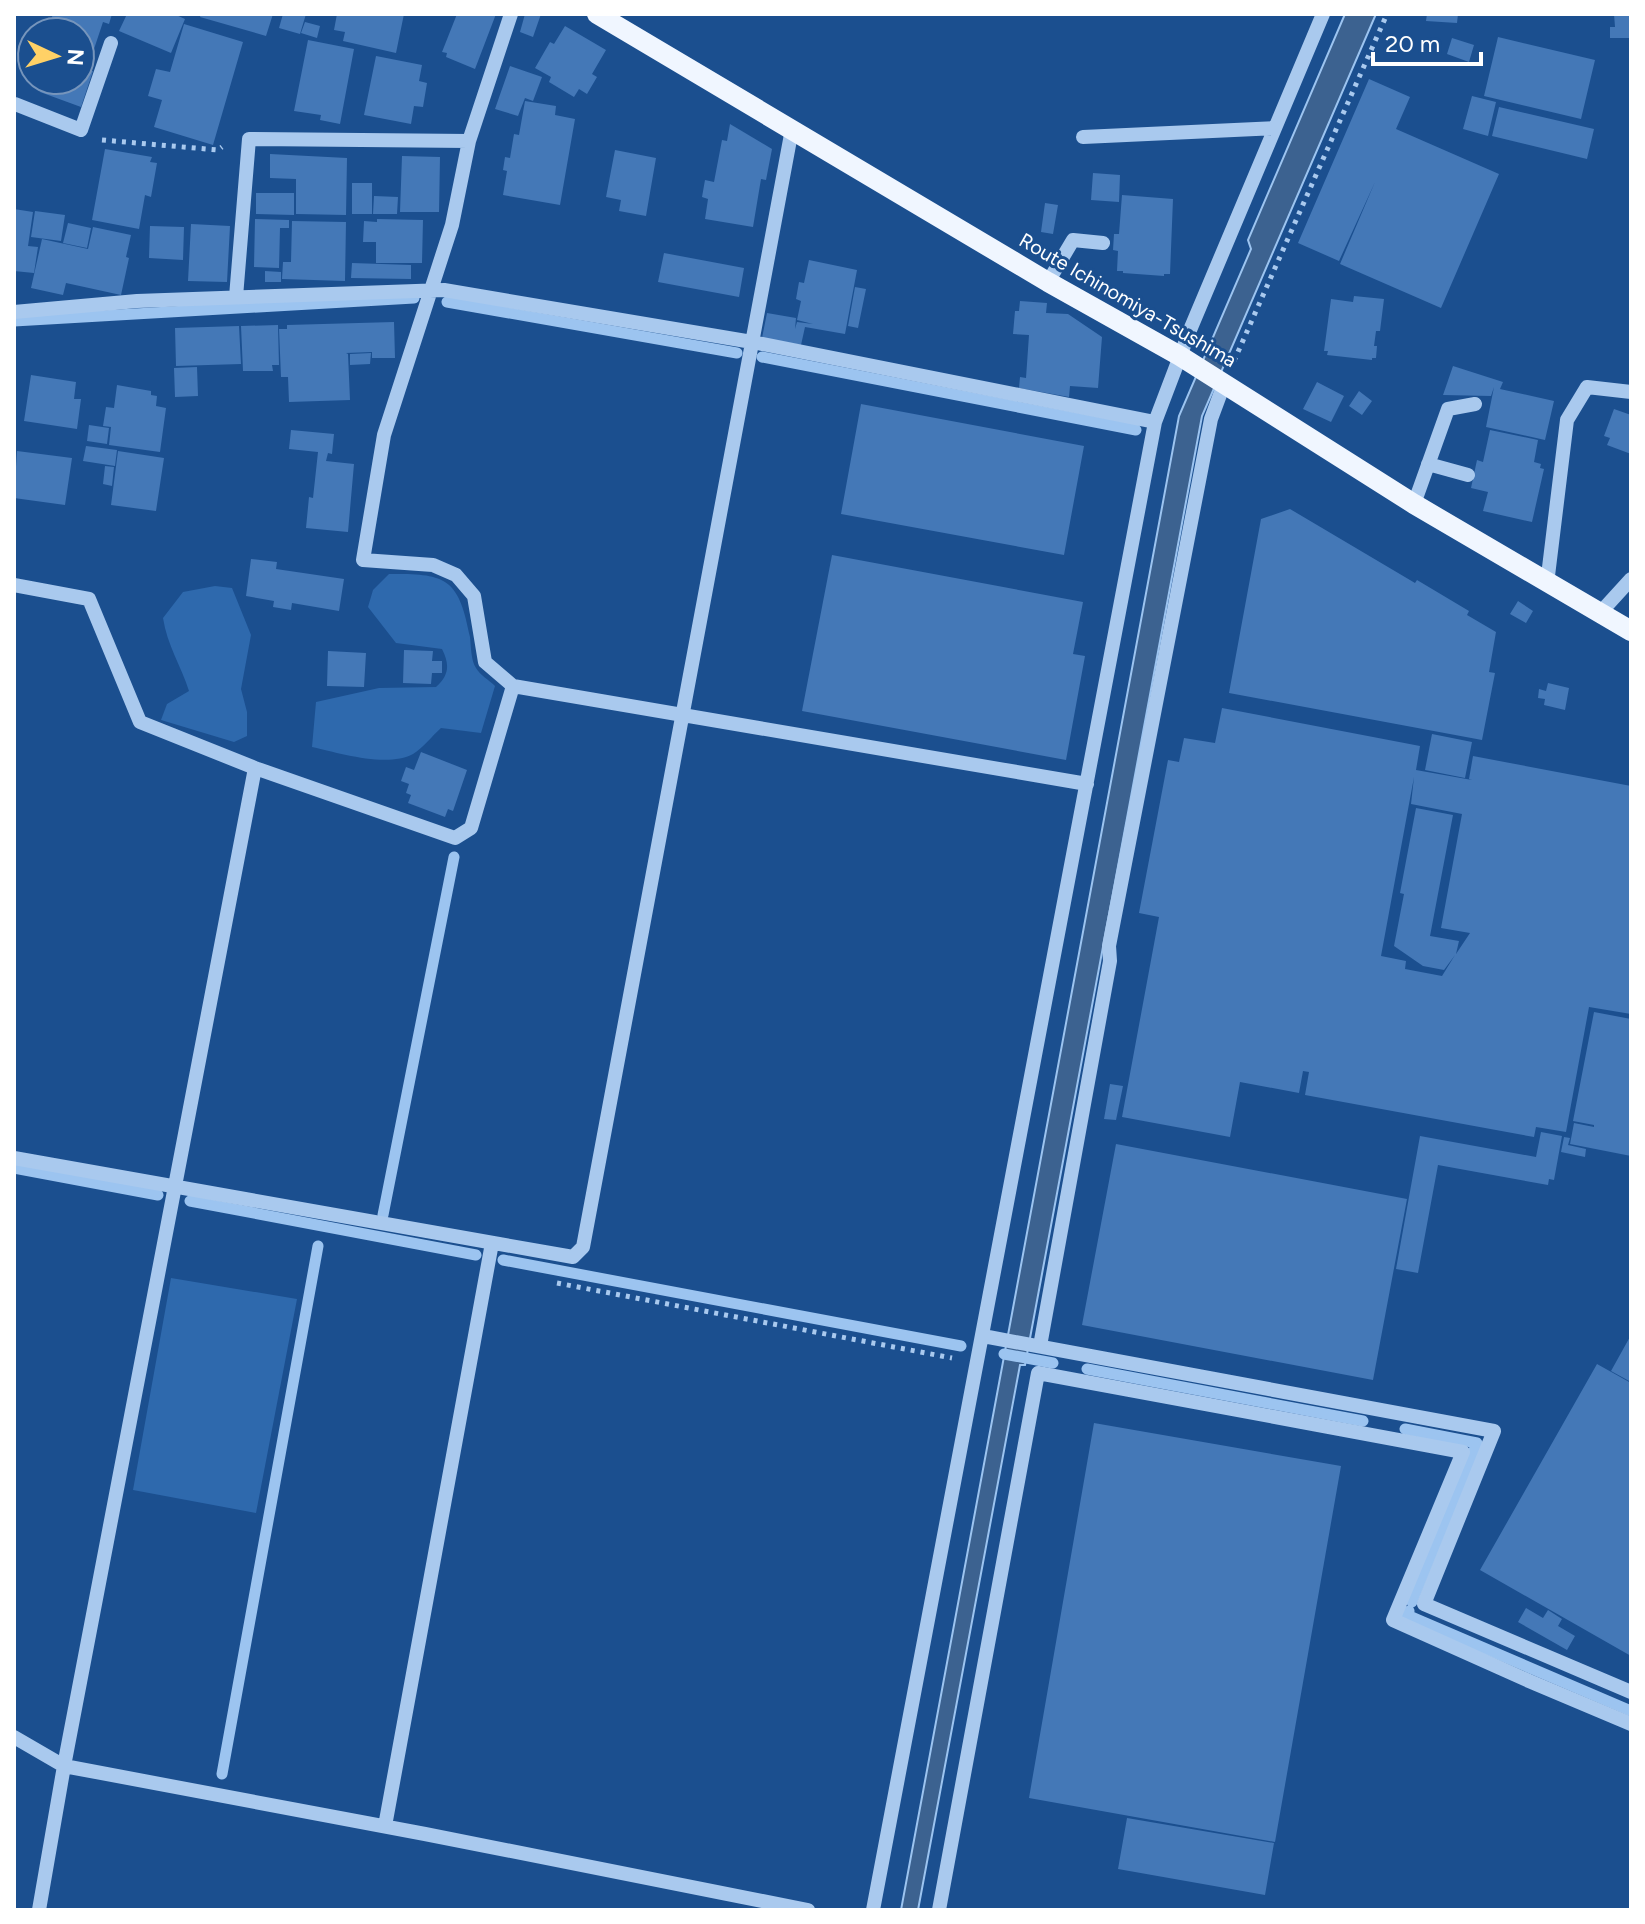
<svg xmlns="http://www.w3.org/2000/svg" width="1645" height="1924" font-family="Figtree,sans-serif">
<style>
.green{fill:#2e69ad}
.water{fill:#3c6290;stroke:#9cc4f0;stroke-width:2}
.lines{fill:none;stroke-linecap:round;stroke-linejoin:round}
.stream{stroke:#9cc4f0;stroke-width:11}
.building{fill:#4478b7;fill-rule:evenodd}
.path{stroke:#a9c9ee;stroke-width:5;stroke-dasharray:4 6;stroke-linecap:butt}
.minor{stroke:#a9c9ee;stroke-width:14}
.major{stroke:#f0f6ff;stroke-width:20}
.labels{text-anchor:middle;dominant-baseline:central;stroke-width:6;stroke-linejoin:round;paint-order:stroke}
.street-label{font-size:20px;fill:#fff;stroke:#1b4f8f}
</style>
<rect width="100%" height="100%" fill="#1b4f8f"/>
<!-- green -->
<path class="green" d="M389 574C447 573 459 579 470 637 471 646 471 661 476 668 480 675 489 680 495 686L481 733 441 728C432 736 423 748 413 754 387 768 339 753 312 747L316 702 379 688 436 687C449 675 450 665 442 649L396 643 368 607 373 590Z
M215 586 232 588 251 635 241 689 247 712V736L234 742 161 720 167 704 189 691C181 666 167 645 163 618L183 592Z
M171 1278 297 1299 256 1513 133 1490Z"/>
<!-- water -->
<path class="water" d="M1345 14H1376L1202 416 1025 1365H1020L918 1910H901L1179 416 1251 249 1248 240Z"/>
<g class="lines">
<!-- stream -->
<path class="stream" d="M447 302 737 353
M14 321 414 298
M762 357 1136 430
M14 1168 158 1195
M190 1201 476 1255
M383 1215 454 857
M503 1260 961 1346
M1004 1354 1053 1363
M1087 1369 1363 1421
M1405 1429 1477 1443 1412 1602
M1409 1611 1407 1615 1631 1711
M222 1774 318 1246"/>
</g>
<!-- building -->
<path class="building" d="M53 14H112L109 24 103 22 92 55 80 51V32H47Z
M127 14H174L185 19 171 53 119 31Z
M201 14H273L266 36 200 17Z
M283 14H306L300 34 279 28Z
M337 14H404L396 53 343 41 345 32 334 30Z
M457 14H496L475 69 446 57 447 53 442 52Z
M525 14H541L533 37 520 32Z
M1427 14H1458L1457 23 1426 21Z
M1614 14H1631V38H1610V27H1615Z
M305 22 320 26 317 38 301 33Z
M184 24 243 42 213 145 154 127 162 100 148 96 156 69 170 72Z
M565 26 606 50 592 74 597 77 587 94 579 89 574 97 549 82 551 77 535 68 550 42 554 44Z
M1498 37 1595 60 1581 119 1484 96Z
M1452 38 1474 45 1469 62 1447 54Z
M308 40 354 49 340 124 320 120 321 115 294 111Z
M376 56 422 65 419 81 427 83 423 107 414 106 411 124 364 115Z
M510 66 542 77 533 101 525 98 518 116 495 109Z
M80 67 93 71 81 107 40 92 44 80H80Z
M1369 79 1410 97 1396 129 1499 174 1441 308 1340 264 1375 182 1339 261 1298 243Z
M1472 96 1496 102 1488 136 1463 129Z
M525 101 556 106 555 115 575 119 560 205 503 195 507 171 503 170 505 157 510 158 514 134 519 135Z
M1499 107 1594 129 1587 159 1492 136Z
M730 124 772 149 766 180 761 179 753 227 705 219 708 199 702 197 705 180 714 182 722 140 727 141Z
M105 149 152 157 150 162 157 163 151 197 145 195 139 229 92 220Z
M615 150 656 158 646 216 619 211 621 200 606 197Z
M270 154 347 158 346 215 296 214V179L270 178Z
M402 156 440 157 439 212H400Z
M1093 173 1120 175 1119 202 1091 200Z
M352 183H372V214H352Z
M256 193H294V215L256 214Z
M1122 195 1173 199 1170 274H1164V276L1123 273V271H1117L1118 251 1113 250 1114 234H1119Z
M374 196 398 197 397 214H373Z
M1045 203 1058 205 1053 234 1041 232Z
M14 209 33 212 28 246 38 247 34 273 14 271Z
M35 211 65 215 61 241 31 237Z
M255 219 289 220V228H280L279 268 254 267Z
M377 219 423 220 422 263H376V242H363L364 221 377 222Z
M292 221 346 222 345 281 282 279 283 262H291Z
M68 223 91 228 87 248 63 243Z
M191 224 230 226 227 282 188 281Z
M150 226 184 227 183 260 149 258Z
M93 227 131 235 126 257 129 258 121 295 66 283 63 295 31 288 42 239 88 249Z
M664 253 744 268 739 297 658 282Z
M809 260 857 270 845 334 805 327 801 345 762 338 767 313 796 318 795 329 797 322 813 324 797 320 801 301 796 299 799 282 804 283Z
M352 263 411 265V279L351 278Z
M265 271 281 272V282H265Z
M855 287 866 289 858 328 848 326Z
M1354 296 1384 299 1380 331H1376L1374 346H1377L1376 358H1372V360L1327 355 1328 351H1324L1331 299 1353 302Z
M1020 301 1047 303 1046 313 1068 314 1102 337 1098 388 1070 386 1069 397 1019 388 1020 377 1026 378 1029 335 1013 334 1015 311H1019Z
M394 322 395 358H372V352L346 353 348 354 350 400 289 402 288 377H281L279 329H287V325Z
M278 325 279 365H272L273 371H243L241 326Z
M239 326 241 364 176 366 175 328Z
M371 353 370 364 350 365V354Z
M1453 366 1503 382 1500 389 1554 401 1545 440 1486 427 1494 387 1491 396 1443 395Z
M197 367 198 396 175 397 174 368Z
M31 375 76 382 74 399H81L77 429 24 421Z
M1317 382 1344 396 1331 422 1303 409Z
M117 385 151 391V395L157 396 156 406 166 408 160 452 109 445 111 427 103 426 106 407 114 408Z
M1359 391 1372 401 1362 415 1349 406Z
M861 404 1084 446 1064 555 841 514Z
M1614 409 1631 415V454L1607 445 1610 438 1604 436Z
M89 425 109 428 107 444 87 441Z
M291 430 334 434 332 454 328 453 326 461 354 464 348 532 306 528 309 497 313 498 318 452 289 449Z
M1490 430 1538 440 1534 462 1541 464 1540 468 1544 469 1532 522 1483 511 1488 492 1471 488 1477 460 1483 462Z
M86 446 117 450 115 466 83 461Z
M17 451 72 458 65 505 14 498Z
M118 451 164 458 156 511 111 505Z
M105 466 114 467 112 486 103 484Z
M1290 509 1415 583 1417 580 1469 611 1467 615 1496 632 1489 672 1495 673 1482 740 1229 693 1261 519Z
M832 555 1083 602 1073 654 1085 656 1066 760 802 711Z
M251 559 277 562 276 569 344 579 339 611 292 603 291 610 273 607 274 601 246 596Z
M1518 601 1533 611 1526 623 1510 614Z
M404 650 433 651 432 661H442V673H432L431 684 403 683Z
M328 651 366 653 364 687 327 686Z
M1548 683 1569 688 1565 710 1544 705 1545 699 1538 698 1539 689 1546 691Z
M1222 708 1420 746 1416 770 1472 780 1469 779 1473 756 1631 786V1014L1589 1007 1566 1132 1536 1127 1534 1137 1305 1095 1309 1072 1303 1071 1299 1093 1240 1082 1230 1137 1122 1117 1159 917 1139 913 1168 760 1179 762 1184 738 1215 743ZM1414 777 1411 804 1462 814 1441 928 1470 933 1456 954 1459 941 1430 936 1453 815 1416 808 1400 893 1404 894 1394 946 1423 966 1444 970 1455 955 1442 976 1405 969 1406 961 1381 956Z
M1432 734 1472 742 1465 778 1425 770Z
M421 752 467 770 453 811 448 809 445 817 408 803 411 795 406 793 409 784 401 781 406 767 414 770Z
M1594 1012 1631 1019V1156L1570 1144 1574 1123 1594 1127V1125L1573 1121Z
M1110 1084 1123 1086 1116 1120 1104 1119Z
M1541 1132 1562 1136 1554 1180 1549 1179 1548 1185 1438 1165 1418 1273 1396 1269 1420 1136 1536 1157Z
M1564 1137 1570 1138 1568 1145 1586 1149 1585 1157 1561 1152Z
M1116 1144 1407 1199 1373 1380 1082 1325Z
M1631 1335V1382L1611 1371Z
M1597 1364 1631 1383V1656L1480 1570Z
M1094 1423 1341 1466 1275 1842 1029 1798Z
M1526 1608 1543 1618 1548 1610 1562 1619 1558 1626 1575 1636 1567 1650 1518 1622Z
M1127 1818 1274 1843 1265 1895 1118 1869Z"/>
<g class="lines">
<!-- path -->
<path class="path" d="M102 140 218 150 222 147
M1234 361 1387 14
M557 1283 952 1358"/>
<!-- minor -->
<path class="minor" d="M511 14 469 141 452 225 384 435 363 560 433 565 456 575 474 596 485 662 513 686
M15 104 81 130 111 43
M1083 137 1275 128
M1048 282 1073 240 1103 243
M236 297 249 139 469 141
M14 312 137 301 444 290 752 342 1155 422
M1428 464 1468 475
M1414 504 1448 409 1475 404
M1547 584 1567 420 1587 387 1631 392
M14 585 89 599 140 722 255 768 455 838 471 828 513 686 1087 784
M1600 613 1631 579
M14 1158 573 1257 583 1247 792 129
M983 1336 1494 1431 1424 1604 1631 1692
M1040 1346 1110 961 1109 946 1211 419 1224 384
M14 1737 64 1766 425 1834 808 1910
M385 1826 492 1243
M39 1910 64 1766 255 768
M873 1910 1155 422 1190 330 1323 14
M939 1910 1038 1373 1463 1452 1393 1620 1529 1681 1631 1724"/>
<!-- major -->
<path class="major" d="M597 14 1048 282 1180 356 1414 504 1631 631"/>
</g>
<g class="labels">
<!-- street labels -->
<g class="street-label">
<text transform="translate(1128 300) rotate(30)">Route Ichinomiya-Tsushima</text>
</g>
</g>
<!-- border -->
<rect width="1645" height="1924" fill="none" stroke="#ffffff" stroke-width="32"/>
<!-- north arrow -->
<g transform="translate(56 56) rotate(94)"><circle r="38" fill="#1b4f8f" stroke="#7695bc" stroke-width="2"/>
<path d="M0-6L14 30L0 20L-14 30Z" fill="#ffd166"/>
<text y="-12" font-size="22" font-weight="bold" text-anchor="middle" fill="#ffffff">N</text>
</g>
<!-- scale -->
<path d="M1373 52v12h108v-12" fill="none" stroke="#ffffff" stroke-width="4"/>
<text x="1385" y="52" font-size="24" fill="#ffffff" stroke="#1b4f8f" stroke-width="6" paint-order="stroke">20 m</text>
</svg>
